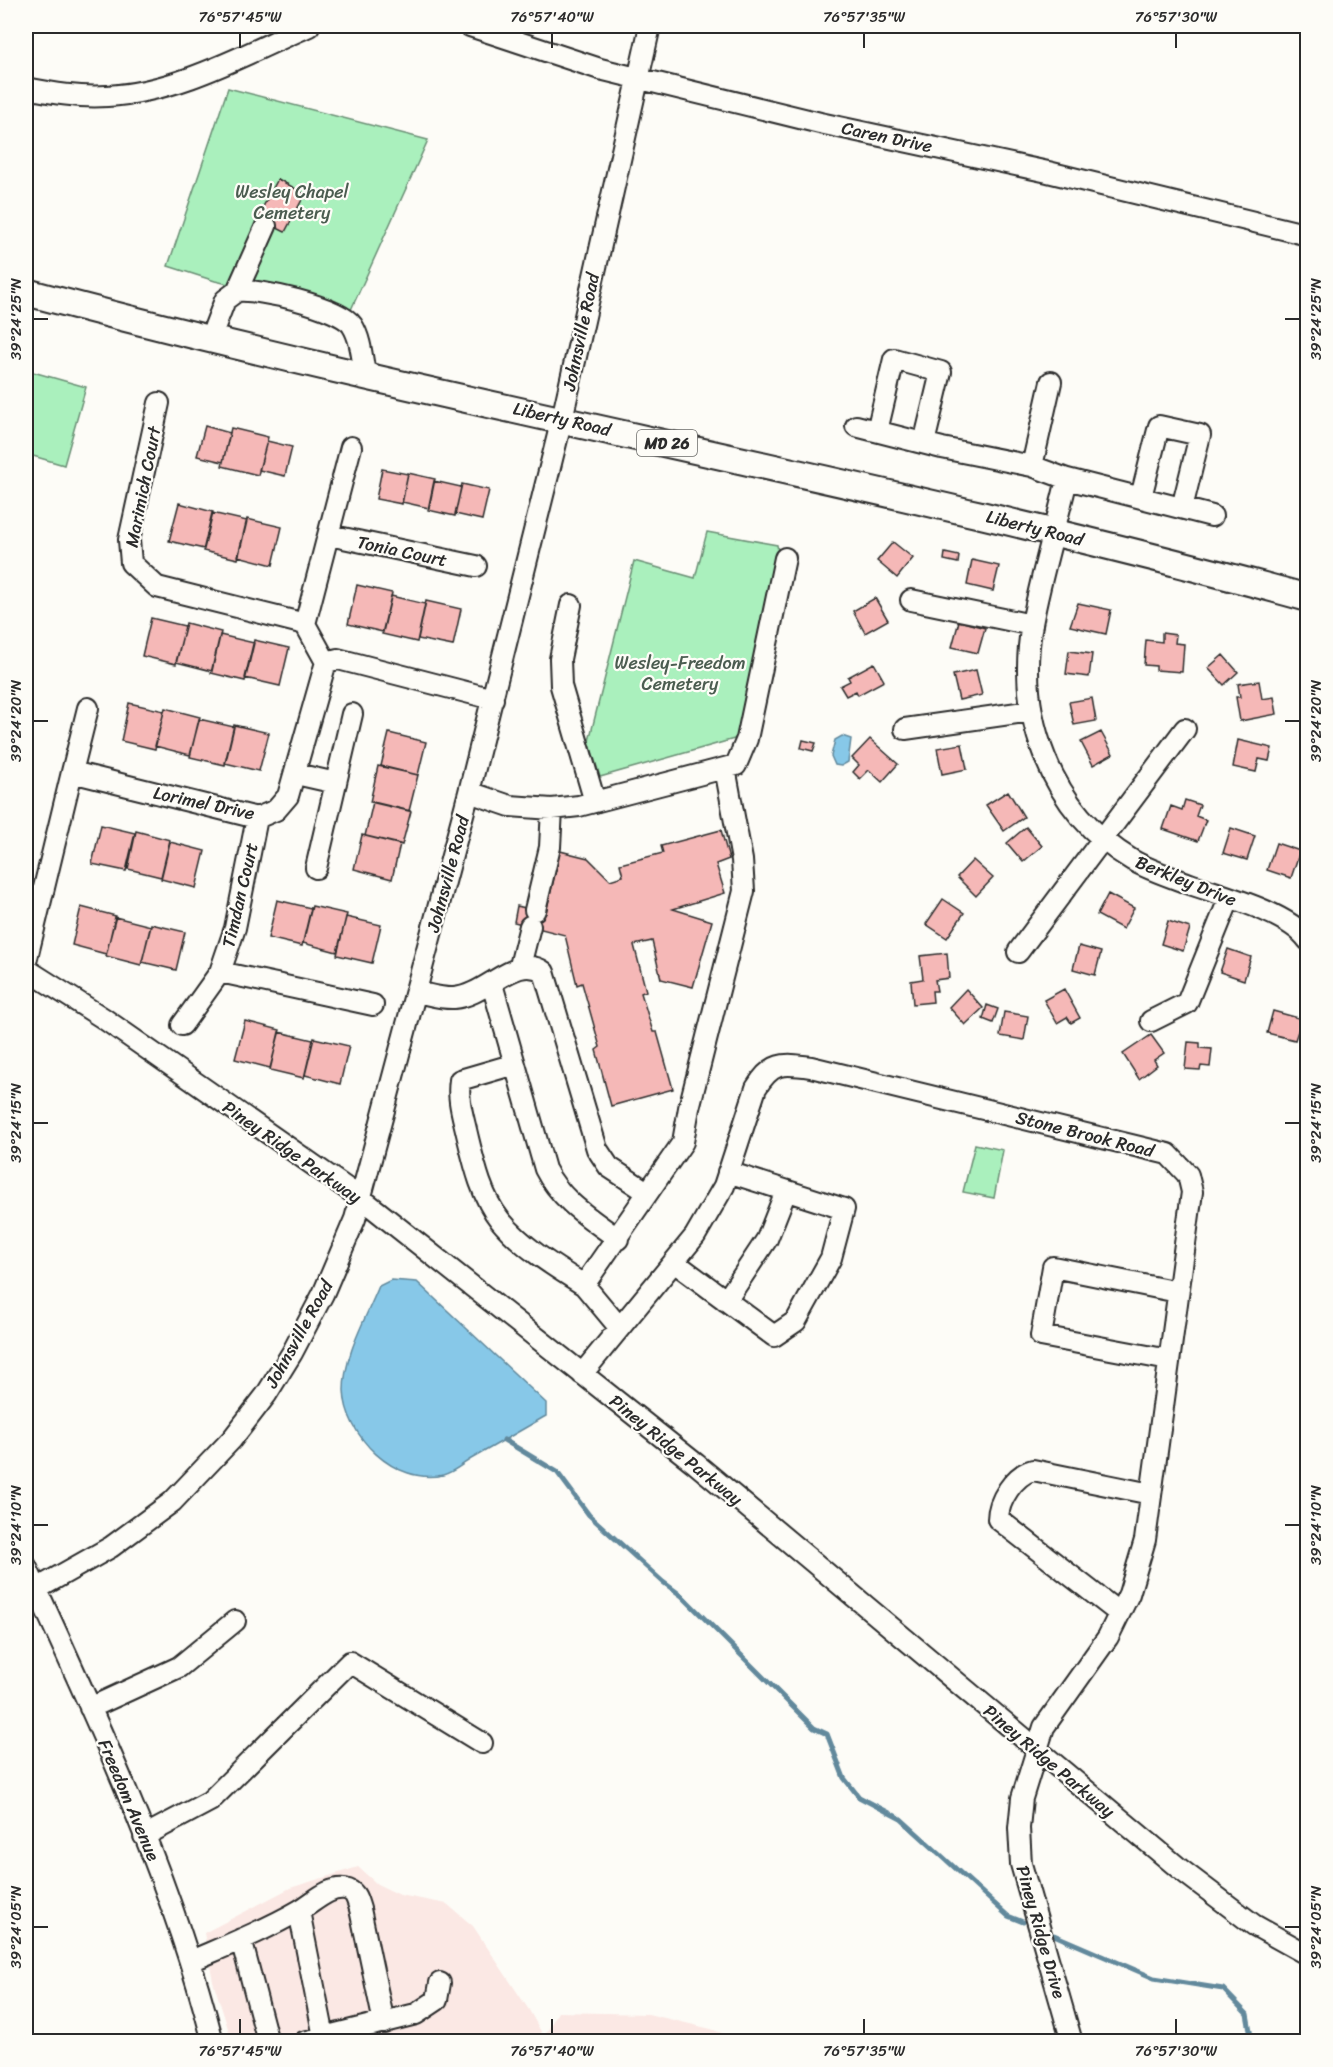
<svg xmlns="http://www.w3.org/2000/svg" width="1333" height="2067" font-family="Sriracha,sans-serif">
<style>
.built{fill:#fbe8e4}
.green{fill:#aaf0bd;stroke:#6a8e74;stroke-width:1.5}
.water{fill:#87c8e8;stroke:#62899c;stroke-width:1.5}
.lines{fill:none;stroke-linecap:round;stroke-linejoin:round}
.stream{stroke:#62899c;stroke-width:5}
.building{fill:#f5b8b7;stroke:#2b2b2b;stroke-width:1.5}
.minor-casing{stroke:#2b2b2b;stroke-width:24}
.major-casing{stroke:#2b2b2b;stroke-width:30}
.minor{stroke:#fdfcf7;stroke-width:20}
.major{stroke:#fdfcf7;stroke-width:26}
.ticks{fill:none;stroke:#2b2b2b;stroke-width:2}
.labels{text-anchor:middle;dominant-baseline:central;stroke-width:4.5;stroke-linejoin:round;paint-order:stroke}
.shield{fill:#fdfcf7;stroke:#6a6a68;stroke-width:1.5}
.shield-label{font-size:16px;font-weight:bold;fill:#2b2b2b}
.street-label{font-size:18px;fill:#2b2b2b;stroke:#fdfcf7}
.park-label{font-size:18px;fill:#4b5c50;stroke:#fdfcf7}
.neatline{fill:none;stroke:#2b2b2b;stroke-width:2}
.ticks-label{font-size:15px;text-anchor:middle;fill:#2b2b2b}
</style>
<rect width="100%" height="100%" fill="#fdfcf7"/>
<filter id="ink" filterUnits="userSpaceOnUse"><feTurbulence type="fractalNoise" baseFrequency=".0167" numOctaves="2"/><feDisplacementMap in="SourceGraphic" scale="12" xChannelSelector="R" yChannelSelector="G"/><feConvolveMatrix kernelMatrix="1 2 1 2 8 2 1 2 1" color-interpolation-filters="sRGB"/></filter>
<g filter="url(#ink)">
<!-- built -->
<path class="built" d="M358 1867 377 1884 400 1895 447 1904 473 1926 529 2010 544 2037 558 2012 648 2014 711 2029 743 2041H232L213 1981 204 1933 290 1888Z"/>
<!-- green -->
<path class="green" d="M228 88 428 140 350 312 215 281 168 266Z
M26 370 86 387 64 465 26 454Z
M707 532 777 545 779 557 741 731 734 739 600 777 589 741 634 561 695 578Z
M975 1144 1003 1150 994 1198 963 1192Z"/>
<!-- water -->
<path class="water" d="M842 736 851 739 848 762 841 766 835 765 831 756 835 740Z
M391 1280 417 1282 546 1403V1416C521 1430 496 1445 471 1459 463 1464 452 1473 443 1475 395 1486 345 1436 344 1390 344 1355 366 1318 379 1286Z"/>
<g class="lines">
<!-- stream -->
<path class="stream" d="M504 1440 557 1472 589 1515 663 1582 682 1596 814 1728 827 1734 844 1778 859 1797 901 1819 1008 1916 1023 1922
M1054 1935 1154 1978 1223 1989 1247 2014 1252 2042"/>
</g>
<!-- building -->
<path class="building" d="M278 179 305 194 285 232 257 218Z
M205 426 230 433 223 462 197 456Z
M231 428 268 437 258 475 222 466Z
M267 441 292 447 285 476 259 470Z
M382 469 408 474 402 504 376 499Z
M408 473 435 479 429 508 402 502Z
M434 481 461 487 455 516 428 510Z
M462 484 489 490 482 520 455 514Z
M179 503 213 512 204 549 169 541Z
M212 513 247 521 238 559 203 551Z
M247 519 282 527 273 565 238 556Z
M893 542 913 558 897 578 877 561Z
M945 553 959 556 958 563 944 560Z
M972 560 999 566 993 591 967 585Z
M357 585 392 593 383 632 348 624Z
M391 596 425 604 417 642 382 634Z
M875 598 888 620 865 633 853 611Z
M426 601 461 609 453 646 418 639Z
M1078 603 1111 610 1106 634 1070 626Z
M151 618 185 626 176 664 142 656Z
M959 621 985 628 978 653 952 647Z
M186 623 221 632 212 671 176 662Z
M1162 633 1176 635 1175 643 1184 644 1182 672 1156 670V666L1144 665 1146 640 1162 642Z
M220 635 254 643 245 681 211 673Z
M254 640 289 648 280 686 245 678Z
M1069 651 1092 654 1089 677 1066 674Z
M1223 655 1238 672 1224 685 1208 668Z
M874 663 884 681 858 695 856 691 846 696 840 686 850 681 848 677Z
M976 670 982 695 959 700 953 675Z
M1259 681 1262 699 1274 697 1277 714 1240 721 1236 697H1240L1238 684Z
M1092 698 1096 721 1074 725 1069 702Z
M129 703 164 711 155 749 121 741Z
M165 708 200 717 190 755 155 746Z
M199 719 234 727 225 765 190 757Z
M234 725 269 733 259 771 225 763Z
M1101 732 1113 754 1093 765 1081 742Z
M389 733 426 742 418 775 381 766Z
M870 739 898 764 882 782 869 770 860 779 853 772 859 765 852 758Z
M803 740 816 743 813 751 801 748Z
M1238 740 1272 748 1269 761 1259 759 1256 772 1233 767Z
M962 744 967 769 942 774 937 748Z
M378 766 418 775 409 811 370 802Z
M1008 791 1024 817 1004 831 986 805Z
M1185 800 1200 805 1196 816 1206 820 1198 841 1163 829 1171 806 1182 810Z
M373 802 411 811 402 845 365 836Z
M101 825 135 833 126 871 92 864Z
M1026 827 1042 846 1023 862 1007 843Z
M1231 828 1255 836 1247 860 1223 853Z
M721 830 729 859 716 864 725 893 673 909 712 921 693 987 661 979 652 941 634 945 646 991 641 993 653 1032H657L673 1089 611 1106 596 1050 600 1047 582 983 577 985 565 935 514 922 517 906 546 913 560 851 588 858 610 880 623 876 620 864 663 853 661 846Z
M136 831 170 840 161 877 128 869Z
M362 835 400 844 392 879 354 869Z
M170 842 205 851 196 888 161 879Z
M1276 843 1300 851 1291 878 1267 870Z
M973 860 993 878 976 896 957 877Z
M1108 894 1134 908 1123 929 1097 915Z
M943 899 964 913 947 938 926 924Z
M277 900 311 908 302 946 268 938Z
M312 906 347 914 337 952 303 943Z
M81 907 116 916 106 954 72 945Z
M115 917 151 926 141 965 106 956Z
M346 917 381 925 372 963 337 955Z
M1168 921 1190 928 1183 951 1161 944Z
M151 924 185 932 176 970 142 962Z
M1079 946 1101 952 1095 975 1073 969Z
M1228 949 1251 957 1244 980 1220 972Z
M947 953 949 978 935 980 937 991H932L933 1002 913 1004 911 981 923 979 920 956Z
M966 989 983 1008 965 1025 949 1007Z
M1064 989 1080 1018 1071 1023 1067 1017 1057 1023 1044 1000Z
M987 1005 998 1009 993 1023 983 1019Z
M1273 1011 1302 1019 1295 1040 1267 1033Z
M1004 1012 1028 1016 1024 1040 1000 1036Z
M245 1021 280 1030 270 1068 235 1059Z
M279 1032 313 1040 304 1078 270 1070Z
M1151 1035 1164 1053 1154 1060 1157 1065 1139 1079 1123 1054Z
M314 1038 349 1046 340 1084 305 1075Z
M1188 1042 1200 1043V1048L1212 1049 1210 1067 1201 1066 1200 1070 1185 1069Z"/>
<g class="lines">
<!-- minor casing -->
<g class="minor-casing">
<path id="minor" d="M470 26 600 69 820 123 1048 172 1308 235
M26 88C52 93 80 98 107 96 179 92 245 54 309 26
M237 291C258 288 339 307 352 325 361 339 362 358 365 374
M210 339 225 300 237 291 266 226
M159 403 129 540 131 563 157 587 305 624
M856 426 942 448 1032 466 1067 479 1212 516
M877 431 894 359 941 372 924 443
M1032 466 1051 382
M1067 479C1056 527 1041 575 1032 624 1016 715 1050 811 1132 860 1149 870 1171 877 1190 884 1222 895 1289 913 1308 940
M1141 497 1159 426 1200 435 1182 508
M329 535 476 566
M911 600 1032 625
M571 605 560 659 561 686 595 802
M326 662 305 624 351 447
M905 729 1031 711
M72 772 88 708
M296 774 336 783
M469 792 510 806 552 809 579 806 736 765 747 739 785 558
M316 868 352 714
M535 910 550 847 552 809
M1018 952 1185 729
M26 962 72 772 257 818 276 810 288 796 326 662 338 659 493 699
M520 966 530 926
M26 969 103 1018 362 1199 696 1464 1180 1869 1254 1925 1308 1955
M220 972 373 1005
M492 984 545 1169C561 1201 590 1218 618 1239
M416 992C428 994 442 999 454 998 486 996 517 952 544 972L597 1149 609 1167 647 1192
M1151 1021 1187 1003 1229 899
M182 1025 220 972 235 928 257 818
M515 1064 460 1080C457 1099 463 1116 467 1134 474 1163 481 1196 500 1220 522 1247 555 1267 584 1285
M674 1262 774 1336 796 1321 831 1258 844 1209 728 1172
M726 1301 767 1239 786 1191
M619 1327 584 1285 683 1142 689 1108 744 891 742 860 725 768
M1169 1360 1041 1336 1053 1267 1178 1292
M582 1374 695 1236 724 1186 756 1088C772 1062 782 1063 811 1067L1168 1154 1188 1175 1192 1192 1145 1540 1129 1594 1108 1637 1044 1727 1022 1798 1019 1828 1021 1864 1072 2042
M26 1566C97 1721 171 1876 213 2042
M26 1595 111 1547 172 1502 232 1439 266 1395 292 1353 323 1294 355 1219 469 792 562 419 650 26
M1119 1613 998 1519C998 1501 1014 1475 1033 1470L1151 1494
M90 1708 179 1667 235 1621
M144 1836 210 1801 350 1662 482 1743
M299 1911 324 2037
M241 1939 268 2042
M191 1961C228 1945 266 1930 300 1910 313 1903 329 1886 345 1889 356 1891 357 1900 360 1909L384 2023
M304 2042 416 2014 437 2000 440 1983"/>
</g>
<!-- major casing -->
<g class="major-casing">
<path id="major" d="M26 292C450 406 884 481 1308 598"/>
</g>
<!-- minor -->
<use href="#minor" class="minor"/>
<!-- major -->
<use href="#major" class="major"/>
</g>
</g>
<!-- ticks -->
<path class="ticks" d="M240 33V48M552 33V48M864 33V48M1176 33V48M33 319H48M1285 319H1300M33 721H48M1285 721H1300M33 1123H48M1285 1123H1300M33 1525H48M1285 1525H1300M33 1927H48M1285 1927H1300M240 2019V2034M552 2019V2034M864 2019V2034M1176 2019V2034"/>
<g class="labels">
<!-- shield labels -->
<rect class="shield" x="637" y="430" width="60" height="26" rx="4.5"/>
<g class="shield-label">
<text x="667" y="443">MD 26</text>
</g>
<!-- street labels -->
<g class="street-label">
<text transform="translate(887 137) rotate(12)">Caren Drive</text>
<text transform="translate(581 332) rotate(-78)">Johnsville Road</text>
<text transform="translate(562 419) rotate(13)">Liberty Road</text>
<text transform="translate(143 487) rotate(-79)">Marimich Court</text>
<text transform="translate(1035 528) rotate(14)">Liberty Road</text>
<text transform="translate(402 551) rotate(12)">Tonia Court</text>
<text transform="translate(204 803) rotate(12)">Lorimel Drive</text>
<text transform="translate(448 874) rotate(-75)">Johnsville Road</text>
<text transform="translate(1186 881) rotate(22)">Berkley Drive</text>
<text transform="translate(240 895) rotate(-77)">Timdan Court</text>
<text transform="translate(1085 1134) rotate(14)">Stone Brook Road</text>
<text transform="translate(292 1152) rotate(35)">Piney Ridge Parkway</text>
<text transform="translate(299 1334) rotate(-61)">Johnsville Road</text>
<text transform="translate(676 1450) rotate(39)">Piney Ridge Parkway</text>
<text transform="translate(1049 1761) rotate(40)">Piney Ridge Parkway</text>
<text transform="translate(129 1800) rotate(67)">Freedom Avenue</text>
<text transform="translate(1041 1932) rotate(74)">Piney Ridge Drive</text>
</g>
<!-- park labels -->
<g class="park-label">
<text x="292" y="192">Wesley Chapel<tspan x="292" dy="21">Cemetery</tspan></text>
<text x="680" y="663">Wesley-Freedom<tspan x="680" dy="21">Cemetery</tspan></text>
</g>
</g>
<!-- margin -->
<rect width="1333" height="2067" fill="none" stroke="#fdfcf7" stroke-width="66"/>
<rect x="33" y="33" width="1267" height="2001" class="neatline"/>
<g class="ticks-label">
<text x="240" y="22">76°57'45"W</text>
<text x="552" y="22">76°57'40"W</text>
<text x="864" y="22">76°57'35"W</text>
<text x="1176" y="22">76°57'30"W</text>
<text transform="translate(16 319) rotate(-90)" y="5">39°24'25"N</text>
<text transform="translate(1316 319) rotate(-90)" y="5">39°24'25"N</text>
<text transform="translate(16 721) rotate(-90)" y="5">39°24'20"N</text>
<text transform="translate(1316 721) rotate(-90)" y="5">39°24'20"N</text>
<text transform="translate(16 1123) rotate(-90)" y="5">39°24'15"N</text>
<text transform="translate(1316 1123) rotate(-90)" y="5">39°24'15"N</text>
<text transform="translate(16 1525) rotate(-90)" y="5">39°24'10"N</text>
<text transform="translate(1316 1525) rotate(-90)" y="5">39°24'10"N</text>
<text transform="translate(16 1927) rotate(-90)" y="5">39°24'05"N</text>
<text transform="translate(1316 1927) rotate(-90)" y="5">39°24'05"N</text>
<text x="240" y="2056">76°57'45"W</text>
<text x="552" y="2056">76°57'40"W</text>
<text x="864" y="2056">76°57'35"W</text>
<text x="1176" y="2056">76°57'30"W</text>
</g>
</svg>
